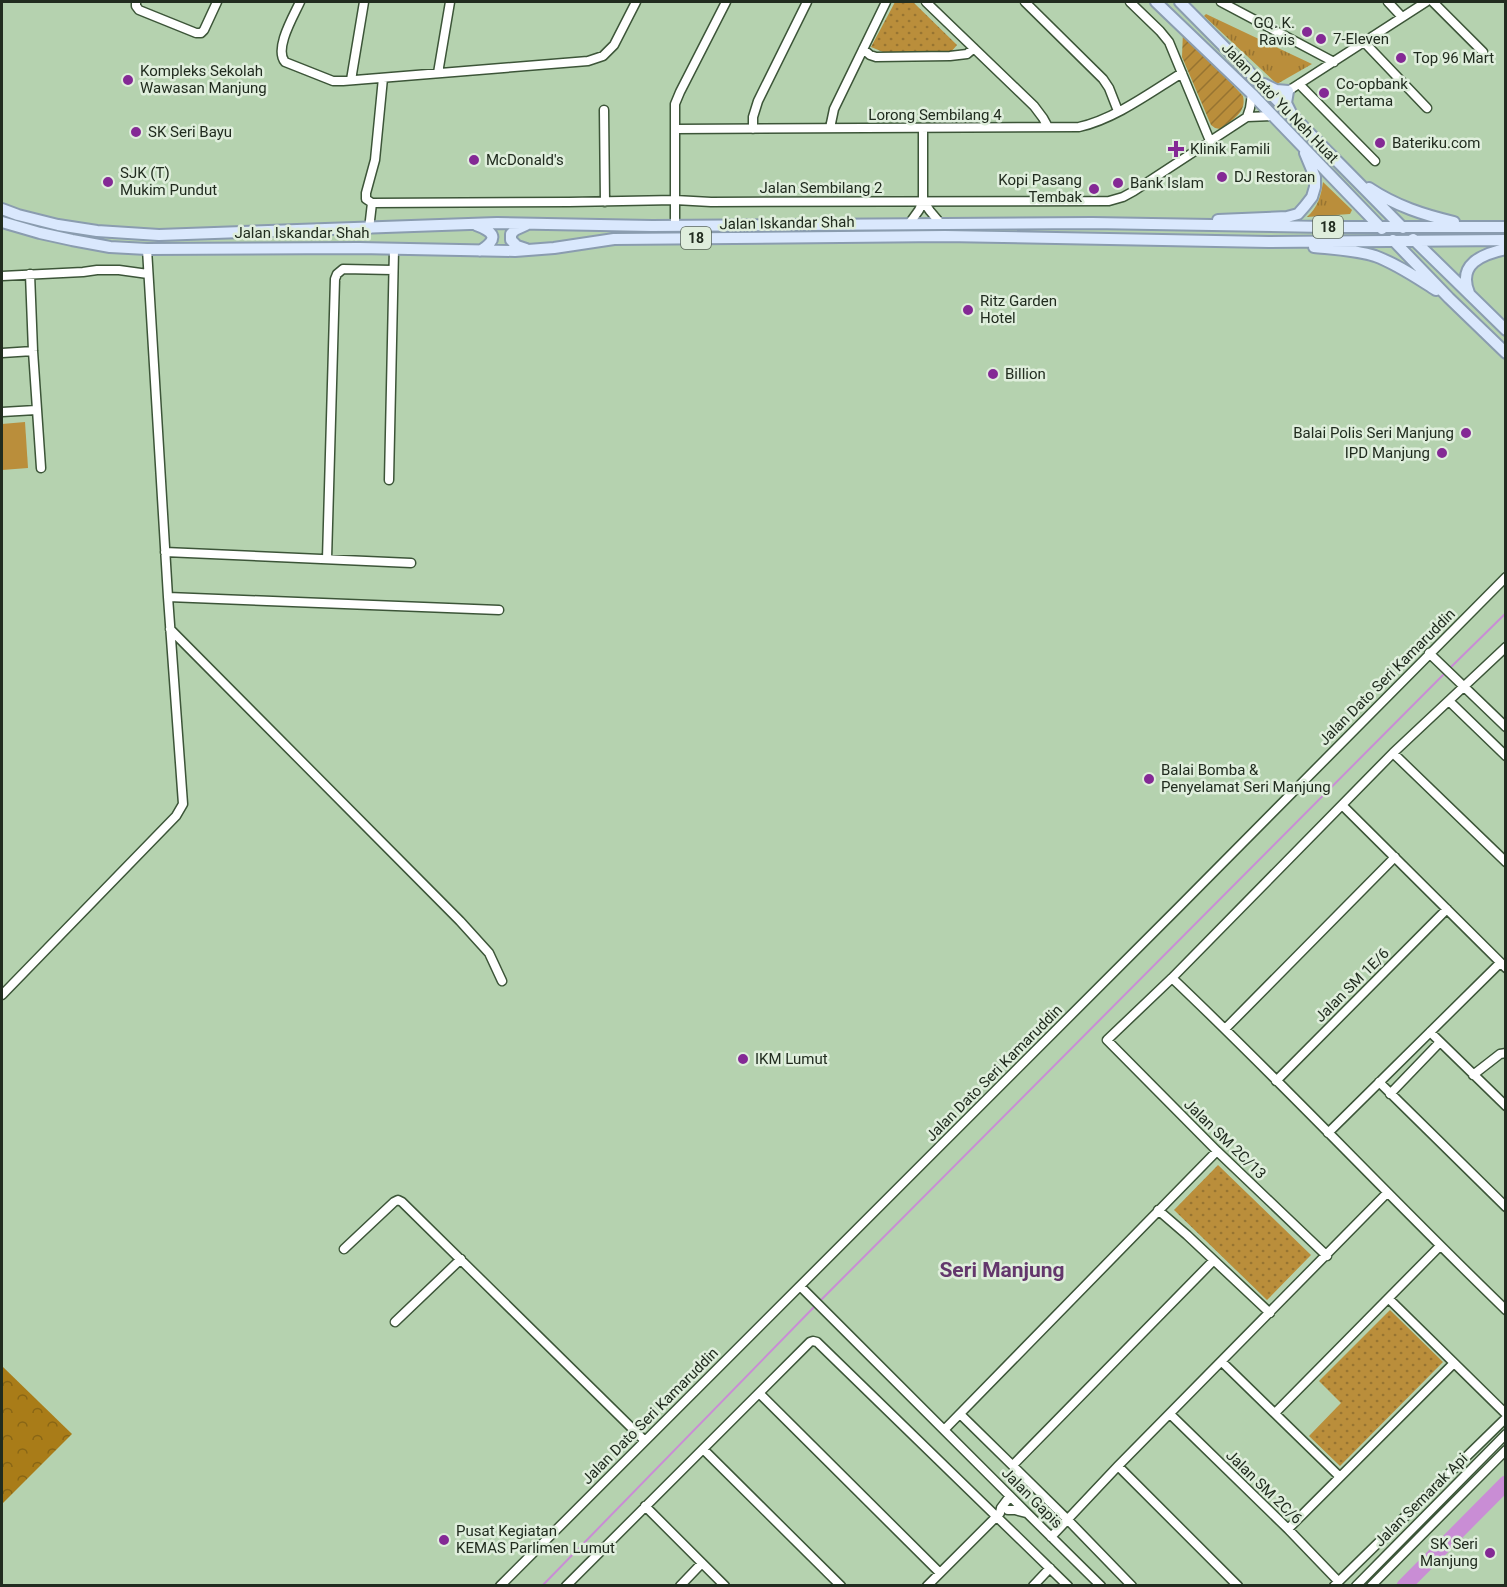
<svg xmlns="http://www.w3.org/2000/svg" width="1507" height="1587" font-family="Roboto,sans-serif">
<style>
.grass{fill:url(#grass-tufts)}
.forest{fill:url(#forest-crowns)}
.park{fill:url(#park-dots)}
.garden{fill:url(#garden-furrows)}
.pitch{fill:#ba8e3b}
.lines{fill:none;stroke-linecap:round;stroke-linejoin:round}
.stream{stroke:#c98dd5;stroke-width:2}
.river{stroke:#c98dd5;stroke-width:15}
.minor-casing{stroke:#3c5538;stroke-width:11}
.major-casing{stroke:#8a9caf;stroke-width:14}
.minor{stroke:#fff;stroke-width:8}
.major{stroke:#dae8fd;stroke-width:10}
.poi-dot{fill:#842995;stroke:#dfeedc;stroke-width:2}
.labels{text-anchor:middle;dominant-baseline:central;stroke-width:5;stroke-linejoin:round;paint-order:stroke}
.shield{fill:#dfeedc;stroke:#5a6658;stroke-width:1.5}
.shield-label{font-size:14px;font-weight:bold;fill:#212c1f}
.poi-label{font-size:15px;fill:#212c1f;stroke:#dfeedc;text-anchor:start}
.street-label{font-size:15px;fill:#212c1f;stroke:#dfeedc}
.district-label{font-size:21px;font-weight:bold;fill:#63376c;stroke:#dfeedc}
</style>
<defs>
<pattern id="grass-tufts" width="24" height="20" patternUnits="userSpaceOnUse" patternTransform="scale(1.5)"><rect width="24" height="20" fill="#ba8e3b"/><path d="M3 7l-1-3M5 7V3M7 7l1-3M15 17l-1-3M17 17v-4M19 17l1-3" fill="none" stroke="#977431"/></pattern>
<pattern id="forest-crowns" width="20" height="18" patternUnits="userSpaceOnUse" patternTransform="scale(1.5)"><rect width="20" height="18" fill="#a97c18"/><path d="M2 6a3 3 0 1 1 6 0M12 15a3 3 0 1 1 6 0" fill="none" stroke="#896615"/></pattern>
<pattern id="park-dots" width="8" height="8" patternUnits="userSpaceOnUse" patternTransform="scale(1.5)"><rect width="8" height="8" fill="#ba8e3b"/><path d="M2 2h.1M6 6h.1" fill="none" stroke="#977431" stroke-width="1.8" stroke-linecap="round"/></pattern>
<pattern id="garden-furrows" width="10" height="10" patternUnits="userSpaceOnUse" patternTransform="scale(1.5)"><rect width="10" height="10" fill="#ba8e3b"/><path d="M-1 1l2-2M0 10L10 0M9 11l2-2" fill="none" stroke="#977431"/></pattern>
</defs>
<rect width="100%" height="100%" fill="#b5d2af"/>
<!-- grass -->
<path class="grass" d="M1206 14 1312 64 1277 84 1204 16Z
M1323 182 1352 210 1350 214 1307 217C1318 207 1321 196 1323 182Z"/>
<!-- forest -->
<path class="forest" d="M2 1366 72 1434 2 1504Z"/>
<!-- park -->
<path class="park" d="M895 2H913L957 45 951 52H883L871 47Z
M1218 1165 1311 1255 1267 1300 1174 1210Z
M1390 1310 1443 1362 1340 1466 1309 1436 1341 1403 1319 1381Z"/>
<!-- garden -->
<path class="garden" d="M1183 31 1243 96C1247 113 1232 120 1220 129L1215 128 1211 125 1182 57Z"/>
<!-- pitch -->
<path class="pitch" d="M25 422 28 468 2 470V424Z"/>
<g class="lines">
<!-- stream -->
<path class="stream" d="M1450 668 1506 613
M819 1302 1446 672
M542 1586 815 1306"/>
<!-- river -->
<path class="river" d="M1404 1586 1506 1483"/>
<!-- minor casing -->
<g class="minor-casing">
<path id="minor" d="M136 2V6L139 10 196 33H201L204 30 217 2
M300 2C293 17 274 49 285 62L333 81H343L588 61 603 56 614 45 636 2
M926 2 1034 106 1043 118 1048 127
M1025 2 1103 79 1109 88 1118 111
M1130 2 1160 31 1169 42 1210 141
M1221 2 1334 62
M1388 2 1402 17
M1433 2 1483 52
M1364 42 1427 108
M863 49 870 55 876 57 950 56 967 54 974 48
M438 73 450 2
M383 78 375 160 366 193V199L372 203 569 202 675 200 711 202 1109 201 1123 197 1134 191 1247 117 1273 116
M351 80 364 2
M1299 84 1375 161
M1288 91 1426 2
M604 110 605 202
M1247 117 1250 108 1252 94
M830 128 834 109 886 2
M675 129 1079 127C1115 119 1151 92 1182 73
M753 129V117L758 101 807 2
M923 201 930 211 941 224
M909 224 919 210 923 201V128
M675 226V104L680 92 726 2
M369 229 372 203
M30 274 33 351 41 468
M2 276 83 272 97 270H119L148 274
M2 353 33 351
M2 412 36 410
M389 480 394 249
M165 552 411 563
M327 559 335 279 337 274 343 269 393 270
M168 597 499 610
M170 629 460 921 489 953 502 981
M1429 653 1506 727
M1449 701 1506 756
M1393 753 1506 862
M1343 806 1506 968
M1172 978C1286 1086 1393 1201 1506 1310
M2 995 176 816 183 804 168 597 147 249
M1225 1029 1395 857
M1430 1032 1506 1106
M1473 1075 1500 1054 1506 1053
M1276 1081 1447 909
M1379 1082 1506 1207
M1390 1094 1440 1042
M1328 1133 1500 963
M1158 1210 1187 1235 1270 1313
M344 1249 394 1202 398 1200 402 1202 645 1441
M1327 1256 1217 1151 1107 1040 1172 978 1393 753 1506 647
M800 1286 1027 1513 1101 1586
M1389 1299 1506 1414
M395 1322 461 1259
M1222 1362 1340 1477
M759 1393 940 1573
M1275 1413 1440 1246
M960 1414 1067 1519 1132 1586
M1170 1414 1288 1529 1338 1581
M945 1429 1217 1151
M703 1449 841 1586
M1013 1465 1213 1261
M1118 1466 1238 1586
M645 1506 725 1586
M1008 1510H1015L1026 1513
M1288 1529 1454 1363
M1051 1537 1118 1466 1387 1193
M500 1586 1179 907 1506 577
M566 1586 810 1342 813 1341 817 1342 1068 1586
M680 1586 702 1563
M927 1586 1000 1513 1001 1508 1010 1496
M1033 1586 1050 1568
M1334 1586 1506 1418
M1356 1586 1506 1434
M1371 1586 1506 1450"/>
</g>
<!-- major casing -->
<g class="major-casing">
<path id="major" d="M1156 2 1252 94 1382 229
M1180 2 1403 228
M1264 84 1276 90 1288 91 1286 103 1291 113
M1369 188C1396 206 1424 215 1454 222
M2 209 18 215 58 225 97 231 159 235 497 223 652 226 1092 223 1326 227H1506
M1218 220 1287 217 1298 214 1305 206 1312 197 1315 187V177L1305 153
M2 222 40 233 72 240 110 247 147 249 359 248 515 251 554 248 614 239 945 236 1269 242 1506 240
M476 225C495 232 499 239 480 251
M1413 239 1506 330
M1393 240 1449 298 1506 353
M1314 247C1334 249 1356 250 1375 256 1397 264 1417 278 1436 290
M526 249 517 246 511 240V234L515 230 526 225
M1469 293C1457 264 1482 254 1506 249"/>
</g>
<!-- minor -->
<use href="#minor" class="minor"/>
<!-- major -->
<use href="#major" class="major"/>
</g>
<!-- markers -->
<g class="poi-dot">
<circle cx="1307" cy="32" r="6"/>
<circle cx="1321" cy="39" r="6"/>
<circle cx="1401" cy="58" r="6"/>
<circle cx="128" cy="80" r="6"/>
<circle cx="1324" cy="93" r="6"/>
<circle cx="136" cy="132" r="6"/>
<circle cx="1380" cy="143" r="6"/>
<path d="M1173 140h6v6h6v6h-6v6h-6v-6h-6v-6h6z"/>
<circle cx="474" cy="160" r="6"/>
<circle cx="1222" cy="177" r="6"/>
<circle cx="108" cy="182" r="6"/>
<circle cx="1118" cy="183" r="6"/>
<circle cx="1094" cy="189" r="6"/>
<circle cx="968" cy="310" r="6"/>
<circle cx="993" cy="374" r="6"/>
<circle cx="1466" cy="433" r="6"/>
<circle cx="1442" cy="453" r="6"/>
<circle cx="1149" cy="779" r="6"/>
<circle cx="743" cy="1059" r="6"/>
<circle cx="444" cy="1540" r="6"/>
<circle cx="1490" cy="1553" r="6"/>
</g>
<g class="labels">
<!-- shield labels -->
<g class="shield">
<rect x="1313" y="216" width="30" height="22" rx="4.5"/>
<rect x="681" y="227" width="30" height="22" rx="4.5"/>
</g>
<g class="shield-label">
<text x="1328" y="227">18</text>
<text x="696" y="238">18</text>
</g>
<!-- poi labels -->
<g class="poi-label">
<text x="1295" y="23" text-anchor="end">GQ. K.<tspan x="1295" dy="17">Ravis</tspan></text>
<text x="1333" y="39">7-Eleven</text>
<text x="1413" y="58">Top 96 Mart</text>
<text x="140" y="71">Kompleks Sekolah<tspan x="140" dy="17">Wawasan Manjung</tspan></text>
<text x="1336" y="84">Co-opbank<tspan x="1336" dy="17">Pertama</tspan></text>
<text x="148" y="132">SK Seri Bayu</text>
<text x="1392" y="143">Bateriku.com</text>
<text x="1190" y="149">Klinik Famili</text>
<text x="486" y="160">McDonald's</text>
<text x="120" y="173">SJK (T)<tspan x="120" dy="17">Mukim Pundut</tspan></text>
<text x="1234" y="177">DJ Restoran</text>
<text x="1082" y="180" text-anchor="end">Kopi Pasang<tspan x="1082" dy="17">Tembak</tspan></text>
<text x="1130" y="183">Bank Islam</text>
<text x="980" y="301">Ritz Garden<tspan x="980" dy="17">Hotel</tspan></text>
<text x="1005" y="374">Billion</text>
<text x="1454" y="433" text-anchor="end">Balai Polis Seri Manjung</text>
<text x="1430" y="453" text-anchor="end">IPD Manjung</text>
<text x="1161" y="770">Balai Bomba &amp;<tspan x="1161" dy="17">Penyelamat Seri Manjung</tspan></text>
<text x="755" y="1059">IKM Lumut</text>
<text x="456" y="1531">Pusat Kegiatan<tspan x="456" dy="17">KEMAS Parlimen Lumut</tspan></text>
<text x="1478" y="1544" text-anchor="end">SK Seri<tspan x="1478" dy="17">Manjung</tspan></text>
</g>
<!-- street labels -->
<g class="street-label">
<text transform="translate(1280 103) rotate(46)">Jalan Dato' Yu Neh Huat</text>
<text x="935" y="115">Lorong Sembilang 4</text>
<text x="821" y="188">Jalan Sembilang 2</text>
<text transform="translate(787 223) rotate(-1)">Jalan Iskandar Shah</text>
<text x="302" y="233">Jalan Iskandar Shah</text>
<text transform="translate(1387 677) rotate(-45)">Jalan Dato Seri Kamaruddin</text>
<text transform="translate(1352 985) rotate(-45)">Jalan SM 1E/6</text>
<text transform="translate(994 1073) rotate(-45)">Jalan Dato Seri Kamaruddin</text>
<text transform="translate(1225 1139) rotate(44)">Jalan SM 2C/13</text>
<text transform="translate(650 1416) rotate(-45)">Jalan Dato Seri Kamaruddin</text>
<text transform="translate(1264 1487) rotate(44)">Jalan SM 2C/6</text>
<text transform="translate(1032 1498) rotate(45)">Jalan Gapis</text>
<text transform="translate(1421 1500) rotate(-45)">Jalan Semarak Api</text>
</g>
<!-- district labels -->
<g class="district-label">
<text x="1002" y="1270">Seri Manjung</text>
</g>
</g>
<!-- border -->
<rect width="1507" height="1587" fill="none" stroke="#212c1f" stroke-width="6"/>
</svg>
